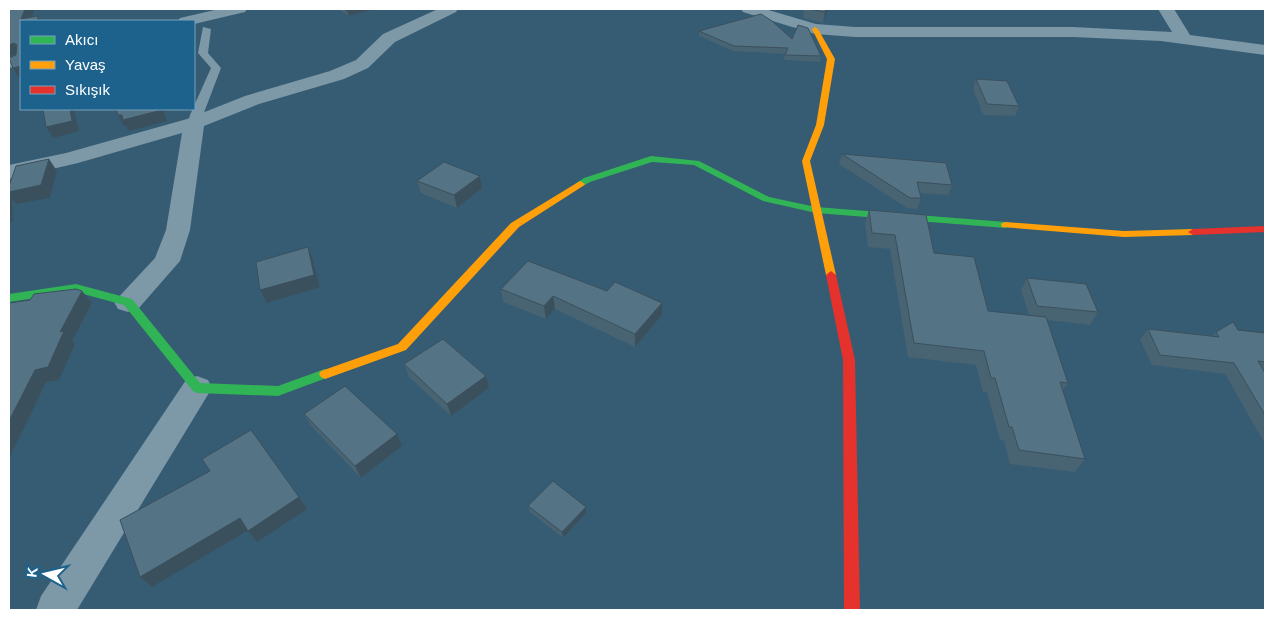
<svg xmlns="http://www.w3.org/2000/svg" width="1274" height="619" font-family="Helvetica,sans-serif">
<style>
.lines{fill:none;stroke-linecap:round;stroke-linejoin:round}
.lane{fill:#7d98a7;fill-rule:evenodd}
.street{fill:#7d98a7;fill-rule:evenodd}
.fast{fill:#30b455;fill-rule:evenodd}
.slow{fill:#ff9f0a;fill-rule:evenodd}
.jam{fill:#e5322d;fill-rule:evenodd}
.wall{fill:#486372}
.shaded-wall{fill:#3b505d}
.building{fill:#547385;stroke:#3b505d}
</style>
<rect width="100%" height="100%" fill="#365c73"/>
<g class="lines">
<!-- lane -->
<path class="lane" d="M203 27 211 29 208 53 221 68 200 123 194 126 188 123 190 115 211 68 198 53Z"/>
<!-- street -->
<path class="street" d="M219 9H247L245 12 194 24V21H178L180 18Z
M438 9H458L456 12 395 42 368 68 344 79 259 104 204 126 190 230 180 261 138 309 128 312 118 309 114 302 155 258 166 230 182 133 78 163 9 179V165L66 153 187 119 245 96 330 71 356 60 383 34Z
M741 9H765L816 24 855 27H1073L1172 32 1158 9H1174L1190 35 1265 45V55L1161 41 1073 37H855L815 34 743 12Z
M21 55V65L9 68V58Z
M197 376 208 380 212 388 77 610H36L41 596 186 380Z"/>
<!-- fast -->
<path class="fast" d="M651 156 699 161 769 197 816 207 1006 222 1011 225 1006 228 816 213 763 201 694 165 652 162 590 182 583 186H577L575 184 584 178Z
M76 284 132 299 200 383 278 386 325 369 329 371 331 374 329 377 278 396 197 393 193 391 124 305 76 292 9 302V294Z"/>
<!-- slow -->
<path class="slow" d="M815 27 818 29 835 59 824 125 810 161 836 275 831 279 826 275 802 161 816 125 827 59 812 29Z
M580 181 585 184 583 186 519 227 406 350 325 379 321 377 319 374 321 371 398 344 511 223Z
M1006 222 1124 231 1193 229 1198 232 1193 235 1124 237 1002 227 1001 225 1002 223Z"/>
<!-- jam -->
<path class="jam" d="M1265 226V232L1193 235 1188 232 1193 229Z
M831 271 836 275 855 360 860 610H844L843 360 826 275Z"/>
</g>
<!-- wall -->
<path class="wall" d="M338 9H373L349 16Z
M804 9H828L823 23 803 18Z
M699 31 792 39 821 56 820 62 784 60 785 54 733 51 699 36Z
M976 79 1019 106 1015 116 983 115 973 89Z
M842 154 952 185 948 195 919 193 921 198 917 209 907 208 839 164Z
M480 176 482 188 457 208 421 193 417 181Z
M869 210 934 253 988 311 1029 315 1021 290 1027 278 1098 312 1090 325 1047 320 1068 383 1062 391 1085 459 1075 472 1010 464 1004 441 1000 440 987 392H983L976 365 908 357 890 249 868 247 865 223Z
M528 261 662 315 635 347 555 309 546 319 503 302 501 289Z
M1148 329 1212 336 1216 332 1238 330 1265 333V444L1225 374 1152 365 1140 340Z
M404 364 489 388 451 416 409 377Z
M304 414 402 446 361 478 311 426Z
M528 506 586 513 563 538 530 512Z"/>
<!-- shaded-wall -->
<path class="shaded-wall" d="M25 9H35L30 21 21 19Z
M353 9H373L349 16 347 11Z
M826 9H828L823 23 825 12Z
M14 43 21 53 9 56V45Z
M21 66V78H19L13 68Z
M70 109H82L74 110 79 131 53 138 46 127Z
M163 109 167 121 129 131 126 126H124L118 115Z
M49 159 57 171 50 198 16 204 12 199 13 221 9 222V187Z
M480 176 482 188 457 208 454 195Z
M308 247 313 260 320 287 267 303 260 290Z
M82 291 92 303 72 341 75 344 59 380 46 382 9 459V421L35 370 60 332Z
M553 296 555 309 546 319 544 306Z
M662 303V315L635 347V334Z
M486 376 489 388 451 416 447 404Z
M397 434 402 446 361 478 355 466Z
M299 497 307 509 257 542 248 531Z
M586 507V513L563 538 562 532Z
M240 518 249 530 152 587 140 577Z"/>
<!-- building -->
<path class="building" d="M9 9H25L21 19 37 16 39 21H21V66L13 68 9 58 16 55 17 45 14 43 9 45Z
M345 9H353L347 11Z
M808 9H826L825 12Z
M761 14 772 21 792 39 798 25 808 28 821 56 785 55 788 48 734 46 699 31Z
M976 79 1007 81 1019 106 987 104Z
M43 109H70L72 121 46 127Z
M116 109H161L162 110 123 120 122 115H118Z
M842 154 946 163 952 185 917 182 921 198H910Z
M49 159 41 185 9 192V186L16 166Z
M444 162 480 176 454 195 417 181Z
M869 210 926 215 934 253 974 257 988 311 1046 317 1068 383 1060 382 1085 459 1019 450 1012 427H1009L995 378H991L984 351 914 343 895 235 872 233Z
M308 247 314 275 260 290 256 262Z
M528 261 607 291 615 282 662 303 635 334 553 296 544 306 501 289Z
M1027 278 1086 284 1098 312 1037 306Z
M76 289 82 291 60 332 64 331 48 367 35 370 9 421V303L30 300 34 294Z
M1233 322 1238 330 1265 333V362L1258 361 1265 373V415L1234 363 1160 355 1148 329 1219 337 1216 332Z
M443 339 486 376 447 404 404 364Z
M345 386 397 434 355 466 304 414Z
M251 430 299 497 248 531 240 518 140 577 120 520 210 471 202 459Z
M553 481 586 507 562 532 528 506Z"/>
<!-- border -->
<rect width="1274" height="619" fill="none" stroke="#ffffff" stroke-width="20"/>
<!-- legend -->
<rect x="20" y="20" width="175" height="90" fill="#1c628d" stroke="#77a1bb"/>
<rect x="30" y="36" width="25" height="8" fill="#30b455" stroke="#77a1bb"/>
<text x="65" y="45" font-size="15" fill="#ffffff">Akıcı</text>
<rect x="30" y="61" width="25" height="8" fill="#ff9f0a" stroke="#77a1bb"/>
<text x="65" y="70" font-size="15" fill="#ffffff">Yavaş</text>
<rect x="30" y="86" width="25" height="8" fill="#e5322d" stroke="#77a1bb"/>
<text x="65" y="95" font-size="15" fill="#ffffff">Sıkışık</text>
<!-- north arrow -->
<g transform="translate(45 574) rotate(278)" stroke="#1c628d" stroke-width="4" paint-order="stroke">
<path d="M0-4L9 19L0 12L-9 19Z" fill="#ffffff"/>
<text y="-8" font-size="14" font-weight="bold" text-anchor="middle" fill="#ffffff">K</text>
</g>
</svg>
